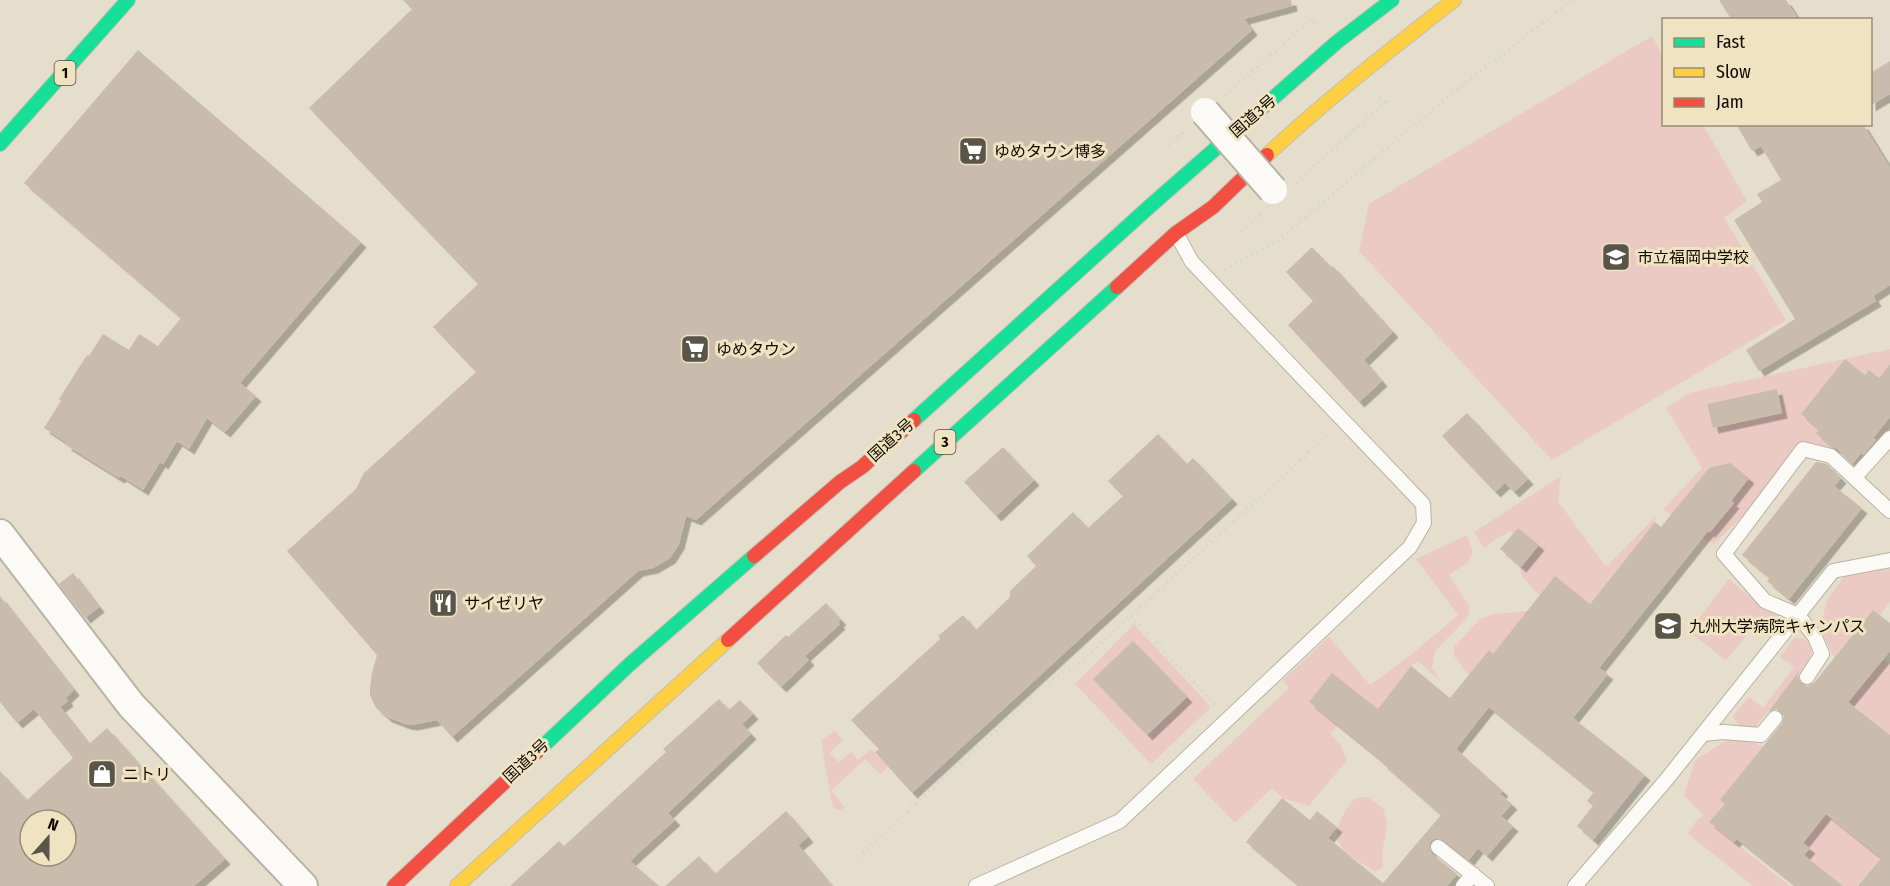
<svg xmlns="http://www.w3.org/2000/svg" width="1890" height="886" font-family="'Fira Sans Condensed','Noto Sans JP',sans-serif">
<style>
.green{fill:#eacac2;fill-rule:evenodd}
.building{fill:#cabcad;fill-rule:evenodd;filter:url(#shadow)}
.lines{fill:none;stroke-linecap:round;stroke-linejoin:round}
.lane-casing{stroke:#b8b3a4;stroke-width:16}
.street-casing{stroke:#b8b3a4;stroke-width:32}
.fast-casing{stroke:#c2beb5;stroke-width:16}
.slow-casing{stroke:#c2beb5;stroke-width:16}
.jam-casing{stroke:#c2beb5;stroke-width:16}
.path{stroke:#d7d5cf;stroke-width:4;stroke-dasharray:1.5 4.5;stroke-linecap:butt}
.lane{stroke:#fbfaf7;stroke-width:14}
.street{stroke:#fbfaf7;stroke-width:28}
.fast{stroke:#16e098;stroke-width:14}
.slow{stroke:#ffcf43;stroke-width:14}
.jam{stroke:#f24e42;stroke-width:14}
.street-bridge-casing{stroke:#b8b3a4;stroke-width:32;stroke-linecap:butt}
.street-bridge{stroke:#fbfaf7;stroke-width:28}
.labels{text-anchor:middle;dominant-baseline:central;stroke-width:6;stroke-linejoin:round;paint-order:stroke}
.shield{fill:#f0e3c2;stroke:#524c3c;stroke-width:1.5}
.shield-label{font-size:15px;font-weight:bold;fill:#0f0b02}
.street-label{font-size:16px;fill:#0f0b02;stroke:#f0e3c2}
.poi-label{font-size:16px;fill:#0f0b02;stroke:#f0e3c2;text-anchor:start}
</style>
<defs>
<filter id="shadow"><feDropShadow dx="5.5" dy="5.5" stdDeviation="0" flood-color="#0004"/></filter>
</defs>
<rect width="100%" height="100%" fill="#e6decc"/>
<!-- green -->
<path class="green" d="M1652 36 1663 56 1664 124 1703 125 1747 201 1724 218 1786 320 1552 460 1359 251 1369 204Z
M1890 349V395L1869 370 1865 375 1845 359 1801 414 1819 429 1816 433 1829 444 1833 440 1857 459 1814 443 1799 442 1746 513 1714 544 1696 536 1663 509 1702 468 1666 408 1689 393Z
M1561 476 1558 501 1606 567 1655 517V522L1575 622 1537 593 1522 576 1511 531 1497 538 1484 548 1474 532Z
M1467 535 1473 552 1468 562 1449 575 1470 607 1468 617 1435 651 1432 668 1443 684 1418 661 1411 666 1391 692 1408 706 1368 751 1338 726 1330 734 1340 744 1347 760 1309 806 1283 798 1272 788 1235 823 1193 779 1289 688 1283 680 1329 637 1370 685 1412 654 1458 615 1416 559Z
M1890 569V602L1880 615 1873 610 1834 658 1820 629 1827 600 1846 574Z
M1729 579 1757 603 1782 614 1771 626 1760 618 1726 661 1689 631Z
M1528 611 1503 661 1489 651 1469 675 1454 656V647L1480 619 1493 614Z
M1134 624 1211 707 1151 764 1075 684Z
M1795 637 1806 640 1812 651 1807 663 1755 727 1739 726 1733 716 1749 697 1763 708 1794 667 1780 657Z
M1883 659 1890 664V735L1854 706 1845 707Z
M835 731 843 740 829 753 839 762 851 752 858 760 871 749 888 767 880 774 865 759 831 791 845 807 840 810 835 809 832 805 821 740Z
M1727 740 1747 741 1763 746 1725 804 1709 822 1790 886H1753L1688 834 1696 821 1703 815 1684 795 1695 760Z
M1809 749 1890 813V846L1858 886H1843L1804 855 1809 848 1803 843 1814 828 1772 795ZM1806 767 1881 827 1867 846 1791 786Z
M1367 797 1383 808 1387 822 1386 835 1382 851 1383 866 1381 869 1375 871C1335 850 1324 836 1355 798Z"/>
<!-- building -->
<path class="building" d="M403 0H1291L1292 6 1244 19 1252 30 696 520 686 516 679 544 670 558 653 568 638 571 452 737 437 720 412 725 405 724 387 717 376 708 370 695V688L372 673 377 655 287 551 356 489 364 473 476 372 433 327 478 284 309 108 412 9Z
M1719 0H1786L1798 19H1731Z
M138 50 361 242 240 383 256 396 225 432 207 418 189 449 177 441 163 464 160 462 143 490 121 476 119 478 66 445 67 443 44 428 61 401 59 399 87 355 89 356 103 334 129 350 139 334 158 346 181 318 24 183Z
M1890 61V94L1870 106V73Z
M1736 124H1863L1890 168V285L1873 296 1876 301 1759 371 1746 350 1795 319 1734 220 1762 202 1757 194 1781 180 1761 146 1752 151Z
M1312 247 1331 267 1333 266 1393 332 1364 360 1382 381 1359 402 1288 325 1313 301 1286 272Z
M1845 359 1865 375 1869 370 1879 378 1890 364V417L1873 438 1876 440 1863 455 1861 453 1852 464 1837 449 1829 446 1830 445 1816 433 1819 429 1801 414Z
M1777 389 1782 413 1713 428 1707 404Z
M1467 413 1528 479 1514 492 1505 483 1495 492 1442 436Z
M1158 434 1187 464 1193 458 1232 499 912 793 875 752 879 749 851 720 940 639 938 636 963 615 976 630 1010 597V591L1036 566 1027 556 1073 512 1088 528 1123 496 1108 481Z
M1003 447 1034 480 996 516 964 482Z
M1816 462 1827 464 1841 478 1834 486 1862 508 1789 599 1767 581 1770 578 1742 555Z
M1730 463 1749 478 1731 501 1734 503 1710 532 1708 531 1599 668 1608 674 1573 718 1645 775 1593 840 1577 826 1593 806 1587 801 1594 792 1489 707 1456 749 1503 791 1500 794 1512 804 1501 816 1513 826 1487 856 1478 848 1469 860 1443 840 1435 838 1431 841 1429 846 1432 854 1457 874 1447 886H1299L1246 842 1282 798 1310 820 1317 811 1337 827 1328 838 1383 883 1441 815 1382 763 1383 762 1309 702 1332 673 1378 709 1411 666 1450 698 1489 650 1493 654 1555 576 1590 604 1655 522 1661 527 1709 468Z
M1518 528 1539 545 1521 567 1500 549Z
M73 573 99 607 85 618 59 584Z
M0 596 74 690 66 698 68 701 60 707 89 744 107 728 225 859 194 886H0V771L27 800 73 758 34 709 17 723 0 702ZM30 820H66V856H30Z
M826 603 841 620 838 622 840 624 805 656 809 660 781 687 757 663 786 635 788 637Z
M1873 610 1890 623V651L1848 702 1890 735V886H1858L1881 858 1826 814 1803 843 1810 848 1804 855 1843 886H1796L1737 839 1734 842 1709 822 1725 804 1720 800 1782 723 1784 715 1780 711 1776 709 1768 712 1799 671 1798 677 1802 684 1807 686 1814 683Z
M1133 641 1187 697 1147 735 1093 679Z
M719 699 729 710 740 700 753 714 742 724 751 734 668 813 675 820 630 861 659 886H510L559 841 564 846 666 752 663 749Z
M786 811 808 837 798 845 832 886H665L699 856 715 874Z"/>
<g class="lines">
<!-- lane casing -->
<g class="lane-casing">
<path id="lane" d="M1855 477 1890 438
M1807 677 1822 654 1815 637 1798 615 1765 601 1724 554 1803 449 1831 456 1890 511
M1703 734 1723 732 1761 735 1775 718
M1438 847 1487 886
M976 886 1120 821 1410 547 1424 523 1423 504 1192 262 1176 233
M1463 886 1473 874
M1575 886 1667 779 1833 571 1890 560"/>
</g>
<!-- street casing -->
<g class="street-casing">
<path id="street" d="M0 534 131 705 303 886"/>
</g>
<!-- fast casing -->
<g class="fast-casing">
<path id="fast" d="M0 144 128 0
M914 420 1149 207 1337 42 1392 0
M914 471 1117 287
M541 748 630 664 754 556"/>
</g>
<!-- slow casing -->
<g class="slow-casing">
<path id="slow" d="M1267 155C1326 100 1390 50 1454 0
M457 886 728 640"/>
</g>
<!-- jam casing -->
<g class="jam-casing">
<path id="jam" d="M1117 287 1176 233 1213 207 1267 155
M754 556 840 482 862 467 914 420
M728 640 914 471
M394 886 541 748"/>
</g>
<!-- path -->
<path class="path" d="M1225 95 1313 19 1317 24
M1168 145 1186 130
M1296 183 1385 102 1380 97
M1242 232 1264 212
M1225 270 1281 238 1440 103 1572 0
M1131 616 1215 705
M858 857 1052 679 1074 668 1331 432"/>
<!-- lane -->
<use href="#lane" class="lane"/>
<!-- street -->
<use href="#street" class="street"/>
<!-- fast -->
<use href="#fast" class="fast"/>
<!-- slow -->
<use href="#slow" class="slow"/>
<!-- jam -->
<use href="#jam" class="jam"/>
<!-- street-bridge casing -->
<g class="street-bridge-casing">
<path id="street-bridge" d="M1205 112 1273 190"/>
</g>
<!-- street-bridge -->
<use href="#street-bridge" class="street-bridge"/>
</g>
<!-- icons -->
<defs>
<g id="supermarket-square" transform="scale(1.5)"><rect x="-9" y="-9" width="18" height="18" rx="4" fill="#5a5549" stroke="#f0e3c2"/><path d="M-6-5.5h2.5l.6 2H6L4.5 2H-2.5L-4.4-4H-6ZM-1.5 3.2a1.3 1.3 0 1 0 .1 0ZM3 3.2a1.3 1.3 0 1 0 .1 0Z" fill="#fff"/></g>
<g id="school-square" transform="scale(1.5)"><rect x="-9" y="-9" width="18" height="18" rx="4" fill="#5a5549" stroke="#f0e3c2"/><path d="M0-5L7-2L0 1L-7-2ZM-4 1L0 2.5L4 1V4Q0 6-4 4Z" fill="#fff"/></g>
<g id="restaurant-square" transform="scale(1.5)"><rect x="-9" y="-9" width="18" height="18" rx="4" fill="#5a5549" stroke="#f0e3c2"/><path d="M-5-6h1v4h1v-4h1v4h1v-4h1v5L-1.5 .5V6h-2V.5L-5-1ZM5-6V6H3V1.5H1.5Q1.5-4 5-6Z" fill="#fff"/></g>
<g id="university-square" transform="scale(1.5)"><rect x="-9" y="-9" width="18" height="18" rx="4" fill="#5a5549" stroke="#f0e3c2"/><path d="M0-5L7-2L0 1L-7-2ZM-4 1L0 2.5L4 1V4Q0 6-4 4Z" fill="#fff"/></g>
<g id="shop-square" transform="scale(1.5)"><rect x="-9" y="-9" width="18" height="18" rx="4" fill="#5a5549" stroke="#f0e3c2"/><path d="M-5-2.5h2.3a2.7 3.5 0 0 1 5.4 0H5L5.5 6h-11ZM-1.5-2.5h3a1.5 2.3 0 0 0-3 0Z" fill="#fff"/></g>
</defs>
<g fill-rule="evenodd">
<use href="#supermarket-square" x="973" y="151"/>
<use href="#school-square" x="1616" y="257"/>
<use href="#supermarket-square" x="695" y="349"/>
<use href="#restaurant-square" x="443" y="603"/>
<use href="#university-square" x="1668" y="626"/>
<use href="#shop-square" x="102" y="774"/>
</g>
<g class="labels">
<!-- shield labels -->
<g class="shield">
<rect x="54.5" y="61" width="21" height="24" rx="4.5"/>
<rect x="934.5" y="430" width="21" height="24" rx="4.5"/>
</g>
<g class="shield-label">
<text x="65" y="73">1</text>
<text x="945" y="442">3</text>
</g>
<!-- street labels -->
<g class="street-label">
<text transform="translate(1253 116) rotate(-41)">国道3号</text>
<text transform="translate(891 440) rotate(-42)">国道3号</text>
<text transform="translate(526 761) rotate(-43)">国道3号</text>
</g>
<!-- poi labels -->
<g class="poi-label">
<text x="994" y="151">ゆめタウン博多</text>
<text x="1637" y="257">市立福岡中学校</text>
<text x="716" y="349">ゆめタウン</text>
<text x="464" y="603">サイゼリヤ</text>
<text x="1689" y="626">九州大学病院キャンパス</text>
<text x="123" y="774">ニトリ</text>
</g>
</g>
<!-- legend -->
<rect x="1662" y="18" width="210" height="108" fill="#f0e3c2" stroke="#968d75" stroke-width="1.5"/>
<rect x="1674" y="38" width="30" height="9" fill="#16e098" stroke="#968d75" stroke-width="1.5"/>
<text x="1716" y="48" font-size="18" fill="#0f0b02">Fast</text>
<rect x="1674" y="68" width="30" height="9" fill="#ffcf43" stroke="#968d75" stroke-width="1.5"/>
<text x="1716" y="78" font-size="18" fill="#0f0b02">Slow</text>
<rect x="1674" y="98" width="30" height="9" fill="#f24e42" stroke="#968d75" stroke-width="1.5"/>
<text x="1716" y="108" font-size="18" fill="#0f0b02">Jam</text>
<!-- north arrow -->
<g transform="translate(48 838) rotate(21)"><circle r="28" fill="#f0e3c2" stroke="#968d75" stroke-width="1.5"/>
<path d="M0-4.5L10 22L0 15L-10 22Z" fill="#5a5549"/>
<text y="-9" font-size="16" font-weight="bold" text-anchor="middle" fill="#0f0b02">N</text>
</g>
</svg>
